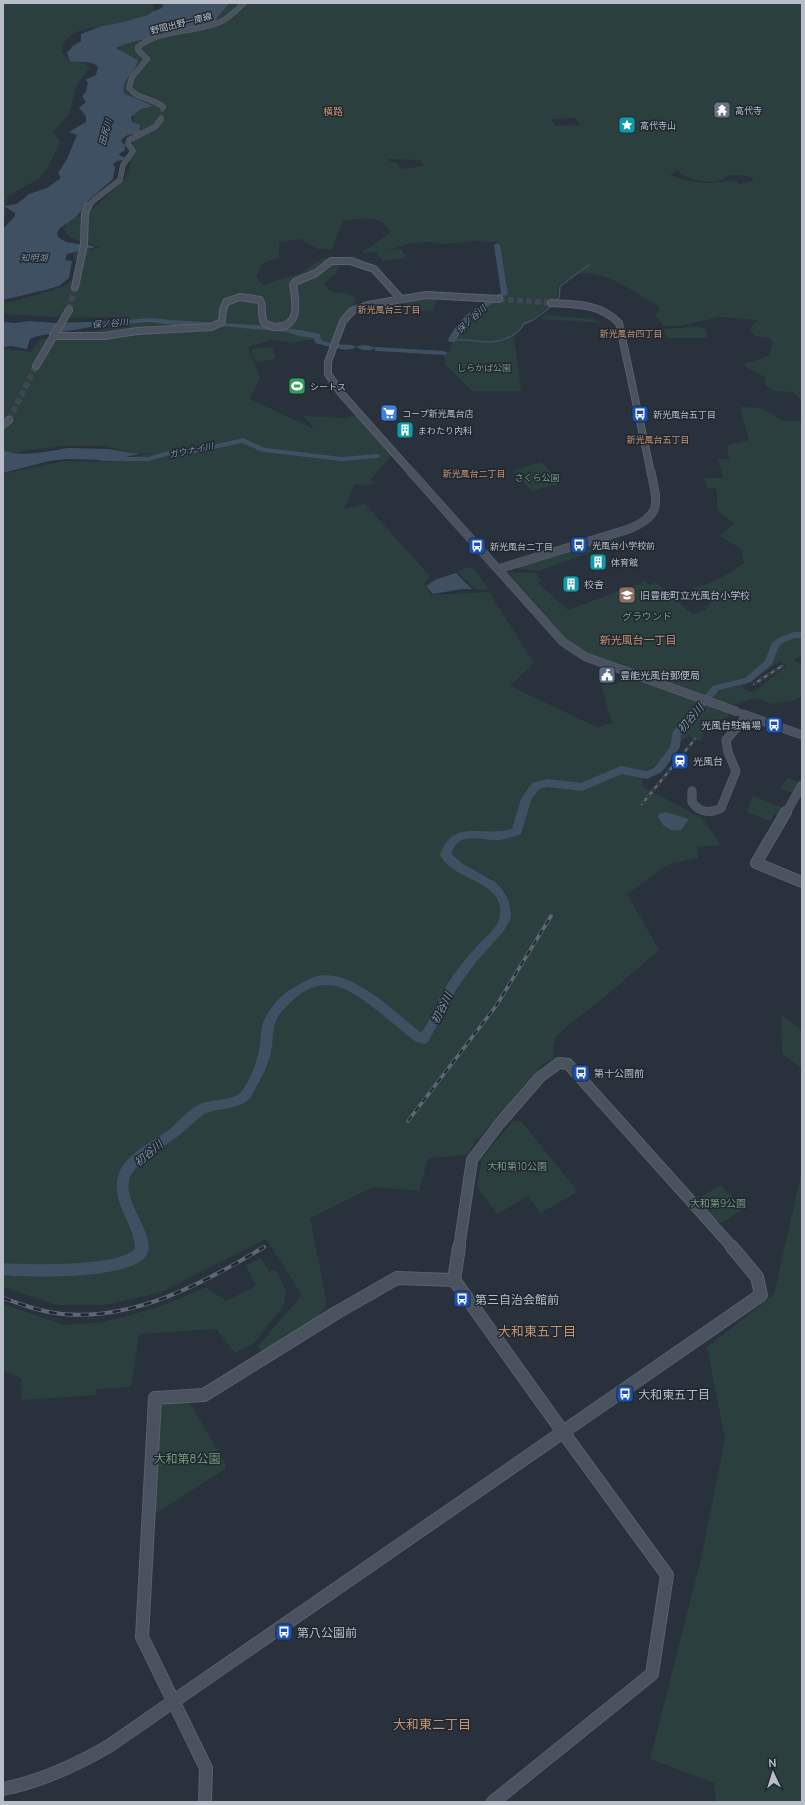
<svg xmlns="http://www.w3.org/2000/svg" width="805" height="1805" font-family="Manrope,'Noto Sans JP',sans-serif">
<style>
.green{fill:#2c3f3f;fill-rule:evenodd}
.water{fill:#405063}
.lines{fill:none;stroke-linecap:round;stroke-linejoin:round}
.stream{stroke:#405063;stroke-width:1.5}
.river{fill:#405063;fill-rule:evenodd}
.secondary-tunnel-far1{stroke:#3d4651;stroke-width:4.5;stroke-dasharray:4.5 2.5;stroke-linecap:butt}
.secondary-tunnel{stroke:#3d4651;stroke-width:6;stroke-dasharray:6 3;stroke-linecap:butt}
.secondary-far4-casing{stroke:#59616a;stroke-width:5.5}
.secondary-far3-casing{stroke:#59616a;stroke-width:8}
.secondary-far2-casing{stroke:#59616a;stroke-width:9}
.secondary-far1-casing{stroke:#59616a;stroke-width:12}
.secondary-casing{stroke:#59616a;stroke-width:14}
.secondary-far4{stroke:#4a525f;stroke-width:4.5}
.secondary-far3{stroke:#4a525f;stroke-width:6}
.secondary-far2{stroke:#4a525f;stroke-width:8}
.secondary-far1{stroke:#4a525f;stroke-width:10}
.secondary{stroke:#4a525f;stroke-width:12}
.rail-far2-casing{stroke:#5e6773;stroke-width:2.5}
.rail-far1-casing{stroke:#5e6773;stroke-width:3.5}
.rail-casing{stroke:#5e6773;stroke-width:4}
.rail-far2{stroke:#202831;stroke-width:1.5;stroke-dasharray:4;stroke-linecap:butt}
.rail-far1{stroke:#202831;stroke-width:2;stroke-dasharray:6;stroke-linecap:butt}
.rail{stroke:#202831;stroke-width:2.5;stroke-dasharray:8;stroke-linecap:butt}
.secondary-bridge-casing{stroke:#59616a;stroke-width:9;stroke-linecap:butt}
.secondary-bridge{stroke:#4a525f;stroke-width:8}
.labels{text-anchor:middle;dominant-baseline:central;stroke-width:3;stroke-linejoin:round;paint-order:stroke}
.far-street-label{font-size:9px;fill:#b7bec7;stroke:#202831}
.far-poi-label{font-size:9px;fill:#b7bec7;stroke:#202831;text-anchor:start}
.far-water-label{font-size:9px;font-style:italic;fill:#7c90a7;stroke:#202831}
.far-neighbourhood-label{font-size:9px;fill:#c89371;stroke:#202831}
.far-park-label{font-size:9px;fill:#789a7f;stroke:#202831}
.far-quarter-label{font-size:10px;fill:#c89371;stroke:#202831}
.poi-label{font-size:10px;fill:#b7bec7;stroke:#202831;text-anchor:start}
.park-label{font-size:10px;fill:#789a7f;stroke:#202831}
.neighbourhood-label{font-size:11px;fill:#c89371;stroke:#202831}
.water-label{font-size:11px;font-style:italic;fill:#7c90a7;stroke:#202831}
.near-poi-label{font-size:12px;fill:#b7bec7;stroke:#202831;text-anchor:start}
.near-park-label{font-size:12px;fill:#789a7f;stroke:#202831}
.near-neighbourhood-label{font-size:13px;fill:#c89371;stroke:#202831}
</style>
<rect width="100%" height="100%" fill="#28313c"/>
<!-- green -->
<path class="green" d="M3 3H154L153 16 79 31C70 35 61 42 62 53L69 59 86 64 89 69 76 86 69 115 53 131 56 137 61 142 46 170 40 178 8 196C4 204 8 213 3 221Z
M231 3H802V400L793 392 773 391 765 385V377L749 369 744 364 769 356 773 343 770 338 755 336 750 331 751 327 758 320 720 317 680 326H664L655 315 659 310 657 305C635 293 610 273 584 273 575 273 566 280 558 285L557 299 551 302 550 306 509 338 502 342 489 343 504 342 515 335V338L513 339 516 349 521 391H472L445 364 444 354 449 353 453 340 458 339H453C459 322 492 303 507 294V283L498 242 474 241 446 244 431 242 412 243 385 251 400 249 406 256 405 258 383 261 376 253 381 251 363 253V250L370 247 390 233C383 213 359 219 343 221L332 249H318L300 239 279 242V258L263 263 256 277 263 285 301 273 323 258 355 256 362 260 360 261C329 253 319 271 292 282L294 312C289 323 279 327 268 322L265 314V301C255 292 239 297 227 300L221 306V320C210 333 170 328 154 329 143 329 133 331 122 333L123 335C132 334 142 332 151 331 171 330 212 337 227 322 228 316 226 310 228 305 233 297 253 297 259 303 260 308 258 316 260 321 265 334 294 328 299 313 301 305 298 294 296 286L300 281 323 272 333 262 352 263 370 269 356 265H341L339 266 336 274 324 283 330 291 349 294 356 298 353 307 340 320 331 344 322 342 317 335 315 336 318 340H308L292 343 271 340 248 347 260 378 250 399 312 428H314L303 416 346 418 356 415 392 455 371 479 374 484 366 486 355 484 344 509 365 504 430 576 424 584 431 595 489 592 534 663 510 686 597 727 612 723 601 685 616 684 623 676 642 682 645 675C619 665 590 657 567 639L508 572 538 573 537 577 542 581 538 583 568 610 646 581 649 585 656 582 693 615 705 610 710 605 709 601 692 587C710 586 728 574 744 563L741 549 720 536 734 523 717 510V492H716L715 488H707L704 478H723L718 459H729L727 445 749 440 740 407 760 408 784 421H802V655L794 660 802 664V696L794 700 771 704 757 698 743 701 735 705 727 702 728 717 705 726 701 742 688 736 670 748 653 768 641 772 643 787 702 818 721 845 697 847 698 858 672 863 654 874 627 894 659 950 607 995 567 1026 556 1037 553 1047 554 1059 544 1063 475 1142 468 1155 428 1158 419 1191 373 1187 310 1218 327 1303 318 1319 263 1353 258 1346 302 1295 266 1239 159 1293 104 1305H56L3 1287V474L64 461 107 462 155 453 138 454 105 446H63L9 453 3 450V348L31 352 40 339 122 326 119 317 70 318 3 314V302H11L63 287 84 271 74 258 73 253 101 247C90 242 70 242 64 230L66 222 93 209 126 177 130 166 129 154 134 138 139 134C129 124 133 117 137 105 128 97 112 87 128 74 132 71 136 70 138 66L136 58 120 51 119 44 136 39 191 27 207 14 228 6ZM576 118 580 125 555 126 551 119ZM386 159 421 160 424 166 400 169 398 164ZM678 170C686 181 720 187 727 175H738L752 177 753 181 740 184 735 181 706 183 684 180 670 175ZM779 662 787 665 754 692 741 688Z
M437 297 433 311 405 309 406 304 405 301 406 299Z
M545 315 595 319 602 323 540 319Z
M692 327 705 328 708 338H669L666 337 663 329Z
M272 347 276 359 255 362 251 349Z
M542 462 561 483 532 491 513 472 514 470Z
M613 537 620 541 539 571 510 568Z
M470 567 473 568 488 588 487 590 475 589 457 571Z
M787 778 799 782 793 793 780 788Z
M753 796 784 808 779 816 775 814 770 821 747 812Z
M781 1015 802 1030V1069L782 1053Z
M513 1121H521L576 1189 575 1193 541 1213 528 1196 497 1214 477 1187 482 1158Z
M802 1170V1802H716L714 1783 650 1759 701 1559 725 1439 707 1347 774 1295Z
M721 1185 740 1206V1211L722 1223 713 1220 695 1200Z
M261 1258 269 1272 276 1270 286 1291 284 1305 254 1343 235 1353 216 1329 139 1334 131 1387 96 1389V1395L21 1400 22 1379 3 1370V1304L64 1325 104 1322 159 1307 206 1287 226 1301 256 1286 246 1265Z
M164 1403H190L226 1465 225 1469 158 1512 155 1510 161 1406Z"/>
<!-- water -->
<path class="water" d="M161 3H230L218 16 214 23 152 35 146 39 128 43 116 48 138 60C137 73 118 80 125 94L153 106 141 109 131 117 132 122 140 125 139 130 142 131C135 137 127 131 121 141L125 145V150L119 154 120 156 125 157 123 160 117 161 113 164 115 167 113 179 90 199 77 216 59 229 57 233 58 237 66 242 93 246 95 247 67 254 65 260 72 261 69 278 59 286 45 290 3 300V229L15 216V213L4 206 17 204 29 194 47 188 61 178 58 173 67 159 77 135 69 132 86 122V116L79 108 86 102 82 96 86 92 88 82 85 80 96 75 98 67C92 60 79 63 70 61L67 53 73 46 81 41V34L102 26 123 22 148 15 154 11 162 8 163 5Z
M29 321 55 323 114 321 120 322 38 336 30 339 27 349 11 346 3 347V322L15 323Z
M68 448 108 449 139 454 112 460 66 459 49 461 3 473V450C18 458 51 451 68 448Z
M456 573 471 588 474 589H462L433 594 426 586 437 579Z
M666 812 689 819 681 830C670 832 662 827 658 816L659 814Z"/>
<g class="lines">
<!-- stream -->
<path class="stream" d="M556 302 559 297 560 286 589 265
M452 340C473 338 494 348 513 335 517 332 522 330 523 324L533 320 552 306"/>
<!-- river -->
<path class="river" d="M497 243 500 245 508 294 499 298H495V296L501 293 494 245Z
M493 299 496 301 495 302C478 312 464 324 455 342H449L448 340C456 323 475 304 493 299Z
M148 318C205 324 263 322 320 334L321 340 334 345 330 347 315 343 314 338 299 336 287 332 220 326 175 325 148 322 105 326 101 324 105 322Z
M334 344 352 345 356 347C360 344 371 345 375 348 370 352 360 350 356 347 351 351 338 350 333 346Z
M375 347 444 351 448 353 444 355 378 351H375Z
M243 438 265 448 342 457 377 454 381 456 377 458 342 461 263 452 242 443 195 453 170 455 148 461H101L97 459 101 457H148L169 451 195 449Z
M794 632H802V638H795L784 642 779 646 772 664 751 682 719 690 681 734 680 747 662 772 647 779 622 774 582 791 548 787 539 789 531 800 521 834C513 836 505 840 496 840 477 840 459 831 451 854L463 864 495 882 501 888 508 899 511 914 510 920 503 932 476 962 457 988 428 1042 424 1044 415 1041C402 1031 390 1021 378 1011 351 990 326 971 294 999 286 1007 276 1015 274 1027 272 1035 273 1044 271 1052 268 1065 263 1075 256 1087 254 1091 252 1097 248 1100 236 1110 219 1108 206 1113 200 1116 194 1123 189 1127 174 1141 142 1159 132 1173 117 1196 154 1230 148 1252 141 1280 28 1278 3 1275V1263C29 1265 118 1267 135 1249 135 1224 111 1204 118 1177 123 1154 154 1142 170 1129 179 1121 188 1110 198 1105 209 1099 233 1101 241 1092 249 1082 257 1063 259 1050 261 1042 260 1031 263 1023 270 1006 284 991 302 983 307 980 313 977 318 976 353 969 396 1013 421 1033 431 1020 436 1004 444 990 453 974 465 960 477 946 484 938 495 930 499 920 502 911 500 901 494 894 479 878 451 875 440 855 453 817 483 838 512 829L521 799 532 783 548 779 581 783 621 766 646 771 654 768 670 747 673 731 713 686 745 678 765 661 772 643 778 638Z"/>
<!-- secondary-tunnel-far1 -->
<path class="secondary-tunnel-far1" d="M161 119 163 107"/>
<!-- secondary-tunnel -->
<path class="secondary-tunnel" d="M499 299 551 303
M69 310 75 287
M9 420 36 366"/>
<!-- secondary-far4 casing -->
<g class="secondary-far4-casing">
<path id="secondary-far4" d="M163 107C153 98 137 99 129 88L132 77 147 59 138 50V47C162 28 193 34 220 22 229 18 237 10 244 3
M87 208 94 200 120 180 123 165 133 151 128 144 129 140 155 127 161 119"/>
</g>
<!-- secondary-far3 casing -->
<g class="secondary-far3-casing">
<path id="secondary-far3" d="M75 287 84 244 85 213 88 207
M551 303C576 304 601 304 619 323L651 473
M53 336H104L137 331 211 327 222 322 223 310 226 302 240 297 260 300C264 307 260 315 264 322 266 325 271 326 275 327 301 327 296 302 293 285L295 282 316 273 331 261H350L374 269 400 298
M36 366 69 310
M3 425 9 420
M412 473 340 392 328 374V362L343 321 352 311 368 305 426 295 499 299"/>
</g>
<!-- secondary-far2 casing -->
<g class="secondary-far2-casing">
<path id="secondary-far2" d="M411 472 563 642 586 657 661 684
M498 569 629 529C663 515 657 502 651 472
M743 714 802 735
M692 791V802C699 812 710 814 721 808L736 771 728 752 726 740 747 716
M786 813 802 785"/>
</g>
<!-- secondary-far1 casing -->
<g class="secondary-far1-casing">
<path id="secondary-far1" d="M786 812 756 863 802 882
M459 1248 472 1160 500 1123 540 1077 559 1063 568 1064 733 1248"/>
</g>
<!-- secondary casing -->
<g class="secondary-casing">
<path id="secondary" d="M459 1247 454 1280 563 1432
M563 1432 761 1295 757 1277 732 1247
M3 1789C42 1781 75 1766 109 1746L563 1432
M205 1802 206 1768 142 1637 155 1398 204 1395 336 1313 397 1278 454 1280
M493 1802 652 1674 667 1575 563 1432"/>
</g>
<!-- secondary-far4 -->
<use href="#secondary-far4" class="secondary-far4"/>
<!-- secondary-far3 -->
<use href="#secondary-far3" class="secondary-far3"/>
<!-- secondary-far2 -->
<use href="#secondary-far2" class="secondary-far2"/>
<!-- secondary-far1 -->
<use href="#secondary-far1" class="secondary-far1"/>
<!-- secondary -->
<use href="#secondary" class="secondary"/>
<!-- rail-far2 casing -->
<g class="rail-far2-casing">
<path id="rail-far2" d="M754 684 782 666
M642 804 695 739"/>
</g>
<!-- rail-far1 casing -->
<g class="rail-far1-casing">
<path id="rail-far1" d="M408 1121 496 1006 551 916
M262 1248 264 1247"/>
</g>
<!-- rail casing -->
<g class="rail-casing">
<path id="rail" d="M3 1298C23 1305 41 1312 62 1314 134 1321 204 1283 264 1247"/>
</g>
<!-- rail-far2 -->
<use href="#rail-far2" class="rail-far2"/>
<!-- rail-far1 -->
<use href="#rail-far1" class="rail-far1"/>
<!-- rail -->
<use href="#rail" class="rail"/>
<!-- secondary-bridge casing -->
<g class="secondary-bridge-casing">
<path id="secondary-bridge" d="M661 684 738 712"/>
</g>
<!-- secondary-bridge -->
<use href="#secondary-bridge" class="secondary-bridge"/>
</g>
<!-- icons -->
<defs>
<g id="temple-square" transform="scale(0.9)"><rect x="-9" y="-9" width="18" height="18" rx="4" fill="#6b7280" stroke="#202831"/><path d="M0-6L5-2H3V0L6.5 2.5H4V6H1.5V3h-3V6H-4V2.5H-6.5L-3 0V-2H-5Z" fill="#fff"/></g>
<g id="sight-square" transform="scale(0.9)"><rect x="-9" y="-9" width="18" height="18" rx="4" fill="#0f9aa8" stroke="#202831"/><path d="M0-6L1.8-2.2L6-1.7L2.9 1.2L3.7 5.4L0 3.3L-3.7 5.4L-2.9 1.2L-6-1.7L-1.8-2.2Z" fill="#fff"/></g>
<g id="stadium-square" transform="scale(0.9)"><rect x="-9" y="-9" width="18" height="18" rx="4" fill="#2e9e5b" stroke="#202831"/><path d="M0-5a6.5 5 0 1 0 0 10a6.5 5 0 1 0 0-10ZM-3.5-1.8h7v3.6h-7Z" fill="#fff"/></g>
<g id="supermarket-square" transform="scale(0.9)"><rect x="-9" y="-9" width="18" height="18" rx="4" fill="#3f7fe0" stroke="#202831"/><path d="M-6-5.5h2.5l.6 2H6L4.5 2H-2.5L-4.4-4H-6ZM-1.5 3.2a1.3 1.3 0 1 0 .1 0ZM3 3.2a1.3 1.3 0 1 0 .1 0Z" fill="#fff"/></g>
<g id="bus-square" transform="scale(0.9)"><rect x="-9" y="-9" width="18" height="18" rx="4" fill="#1a4fb4" stroke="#202831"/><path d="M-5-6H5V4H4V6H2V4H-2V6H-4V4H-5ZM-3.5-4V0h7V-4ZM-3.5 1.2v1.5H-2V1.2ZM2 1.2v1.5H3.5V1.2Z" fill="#fff"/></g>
<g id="building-square" transform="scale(0.9)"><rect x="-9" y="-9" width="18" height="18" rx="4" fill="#0f9aa8" stroke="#202831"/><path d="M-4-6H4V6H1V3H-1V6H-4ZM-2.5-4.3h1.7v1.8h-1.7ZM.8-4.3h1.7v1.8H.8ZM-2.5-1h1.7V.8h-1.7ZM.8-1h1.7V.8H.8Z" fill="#fff"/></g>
<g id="school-square" transform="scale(0.9)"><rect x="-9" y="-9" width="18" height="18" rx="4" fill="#8d6e63" stroke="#202831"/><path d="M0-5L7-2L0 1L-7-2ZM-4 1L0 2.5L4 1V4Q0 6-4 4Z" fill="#fff"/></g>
<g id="civic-square" transform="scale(0.9)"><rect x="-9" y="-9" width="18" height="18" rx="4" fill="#5c6f8a" stroke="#202831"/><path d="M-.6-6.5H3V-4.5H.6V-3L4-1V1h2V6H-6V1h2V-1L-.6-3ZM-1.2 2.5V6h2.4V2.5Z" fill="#fff"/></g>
<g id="station-square" transform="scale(0.9)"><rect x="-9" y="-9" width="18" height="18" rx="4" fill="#1a4fb4" stroke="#202831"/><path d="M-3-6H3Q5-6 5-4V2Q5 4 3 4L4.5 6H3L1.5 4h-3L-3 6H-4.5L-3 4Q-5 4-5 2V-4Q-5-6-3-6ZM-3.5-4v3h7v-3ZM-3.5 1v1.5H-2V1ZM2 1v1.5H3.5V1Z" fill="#fff"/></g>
</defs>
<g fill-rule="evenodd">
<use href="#temple-square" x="722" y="110"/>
<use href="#sight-square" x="627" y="125"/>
<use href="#stadium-square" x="297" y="386"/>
<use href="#supermarket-square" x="389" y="413"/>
<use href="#bus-square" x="640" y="414"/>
<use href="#building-square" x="405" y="430"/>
<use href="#bus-square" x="579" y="545"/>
<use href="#bus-square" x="477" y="546"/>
<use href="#building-square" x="598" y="562"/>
<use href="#building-square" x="571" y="584"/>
<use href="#school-square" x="627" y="595"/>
<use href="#civic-square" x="607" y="675"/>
<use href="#bus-square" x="774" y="725"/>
<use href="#station-square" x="680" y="761"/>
<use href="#bus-square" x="581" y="1073"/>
<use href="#bus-square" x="462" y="1299"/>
<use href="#bus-square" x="625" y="1394"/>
<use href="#bus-square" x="284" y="1632"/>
</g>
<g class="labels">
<!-- far-street labels -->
<g class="far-street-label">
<text transform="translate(181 23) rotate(-14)">野間出野一庫線</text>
</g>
<!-- far-poi labels -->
<g class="far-poi-label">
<text x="735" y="110">高代寺</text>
<text x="640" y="125">高代寺山</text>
<text x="310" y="386">シートス</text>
<text x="402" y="413">コープ新光風台店</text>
<text x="653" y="414">新光風台五丁目</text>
<text x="418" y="430">まわたり内科</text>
<text x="592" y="545">光風台小学校前</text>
<text x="490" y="546">新光風台二丁目</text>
<text x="611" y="562">体育館</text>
</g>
<!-- far-water labels -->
<g class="far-water-label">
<text transform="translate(105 132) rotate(-74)">田尻川</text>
<text x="34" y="257">知明湖</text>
<text transform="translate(471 319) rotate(-43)">保ノ谷川</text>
<text transform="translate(110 323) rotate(-5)">保ノ谷川</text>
<text transform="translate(191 450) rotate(-12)">ガウナイ川</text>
</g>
<!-- far-neighbourhood labels -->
<g class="far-neighbourhood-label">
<text x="389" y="309">新光風台三丁目</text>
<text x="631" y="333">新光風台四丁目</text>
<text x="658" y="439">新光風台五丁目</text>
<text x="474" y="473">新光風台二丁目</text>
</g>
<!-- far-park labels -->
<g class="far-park-label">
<text x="484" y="367">しらかば公園</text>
<text x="537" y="477">さくら公園</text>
</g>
<!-- far-quarter labels -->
<g class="far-quarter-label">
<text x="333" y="111">横路</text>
</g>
<!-- poi labels -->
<g class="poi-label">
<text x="584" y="584">校舎</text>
<text x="640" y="595">旧豊能町立光風台小学校</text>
<text x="620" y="675">豊能光風台郵便局</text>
<text x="761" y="725" text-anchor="end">光風台駐輪場</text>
<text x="693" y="761">光風台</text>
<text x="594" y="1073">第十公園前</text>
</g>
<!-- park labels -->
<g class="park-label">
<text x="647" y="616">グラウンド</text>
<text x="517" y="1166">大和第10公園</text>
<text x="718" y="1203">大和第9公園</text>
</g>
<!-- neighbourhood labels -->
<g class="neighbourhood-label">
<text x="638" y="639">新光風台一丁目</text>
</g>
<!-- water labels -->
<g class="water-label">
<text transform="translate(690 718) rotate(-49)">初谷川</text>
<text transform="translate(441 1008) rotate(-64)">初谷川</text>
<text transform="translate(148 1153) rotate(-40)">初谷川</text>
</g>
<!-- near-poi labels -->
<g class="near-poi-label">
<text x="475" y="1299">第三自治会館前</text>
<text x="638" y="1394">大和東五丁目</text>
<text x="297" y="1632">第八公園前</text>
</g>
<!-- near-park labels -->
<g class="near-park-label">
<text x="187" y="1458">大和第8公園</text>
</g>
<!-- near-neighbourhood labels -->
<g class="near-neighbourhood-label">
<text x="537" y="1331">大和東五丁目</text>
<text x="432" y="1724">大和東二丁目</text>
</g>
</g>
<!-- border -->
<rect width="805" height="1805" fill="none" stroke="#b7bec7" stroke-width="8"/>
<!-- north arrow -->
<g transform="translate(773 1773) rotate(356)" stroke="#202831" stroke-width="3" paint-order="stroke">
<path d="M0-3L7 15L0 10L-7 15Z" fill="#b7bec7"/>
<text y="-6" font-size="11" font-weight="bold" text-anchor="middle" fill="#b7bec7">N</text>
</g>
</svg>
